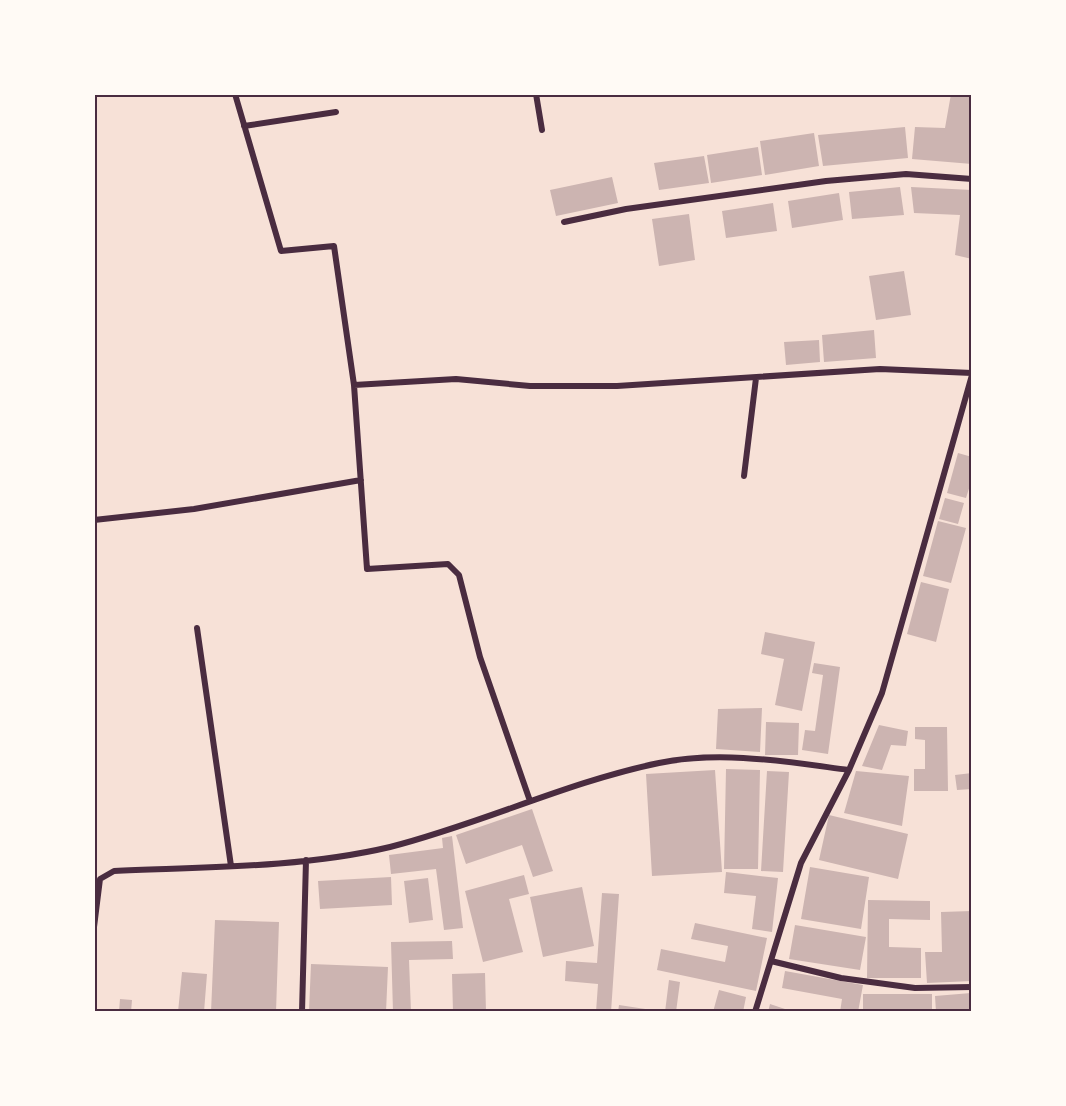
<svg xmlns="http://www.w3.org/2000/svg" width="1066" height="1106" font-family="Barlow,sans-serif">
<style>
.building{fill:#ccb4b1}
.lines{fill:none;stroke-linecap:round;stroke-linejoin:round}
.minor{stroke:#4a2c40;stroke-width:6}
.neatline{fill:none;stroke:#4a2c40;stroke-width:2}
</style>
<rect width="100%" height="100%" fill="#f7e1d7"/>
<!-- building -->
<path class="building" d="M951 94H972V164L912 159 915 127 945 128Z
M905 127 908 158 823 166 818 135Z
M814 133 819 166 765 175 760 141Z
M758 147 762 175 711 183 707 155Z
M704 156 709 183 659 190 654 163Z
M612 177 618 203 556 216 550 190Z
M900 187 904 215 852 219 849 192Z
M911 187 972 190V259L955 255 960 215 914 213Z
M839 193 843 220 792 228 788 201Z
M773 203 777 231 726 238 722 211Z
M689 214 695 260 659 266 652 219Z
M904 271 911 315 876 320 869 276Z
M874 330 876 358 824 362 822 335Z
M819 340 820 362 786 365 784 342Z
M958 453 972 457V479L966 498 947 493Z
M945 498 964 503 958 524 939 519Z
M938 521 966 528 951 583 923 576Z
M921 582 949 589 936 642 907 634Z
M765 632 815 642 802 711 775 705 784 659 761 654Z
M814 663 840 667 828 754 802 750 805 730 815 731 823 675 812 673Z
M762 708 760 752 716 749 718 709Z
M766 722 799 723 798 755H765Z
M879 725 908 731 906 746 891 745 882 770 862 766Z
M915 727H947L948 791H914V769H925V740L915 739Z
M726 769 760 770 758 869H724Z
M715 770 722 872 652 876 646 774Z
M767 771 789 772 783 872 761 871Z
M856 771 909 776 902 826 844 813Z
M972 773V789L957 790 955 775Z
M532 809 553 871 533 877 522 845 466 864 456 835Z
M829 815 908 834 898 879 819 860Z
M452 836 463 928 444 930 436 869 391 874 389 855 443 848 442 838Z
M810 867 869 877 861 929 801 919Z
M726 872 778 878 772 932 752 929 756 896 724 893Z
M524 875 529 894 509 899 523 952 483 962 465 891Z
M391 877 392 905 320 909 318 881Z
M428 878 433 920 409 923 404 881Z
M582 887 594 946 543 957 530 897Z
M602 893 619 894 611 1012H596L598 984 565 981 566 961 597 963Z
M868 900 930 901V920L889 919V947L921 948V978H867Z
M972 911V981L927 983 925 952H942L941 912Z
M215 920 279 922 276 1012H211Z
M695 923 767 938 756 991 657 970 661 949 725 962 728 946 691 939Z
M795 925 866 937 860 970 789 959Z
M452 941 453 959 409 960 411 1012H393L391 942Z
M311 964 388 967 386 1012 309 1011Z
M785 971 863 985 858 1012H840L842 999 782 988Z
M182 972 207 974 204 1012H178Z
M485 973 486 1012H453L452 974Z
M669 980 680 982 676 1012H665Z
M719 990 746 997 743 1012H713Z
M971 993 972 1012H936L935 996Z
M863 994H932V1012H863Z
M120 999 132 1000 131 1012H119Z
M770 1004 785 1009 784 1012H768Z
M619 1005 652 1010V1012H618Z"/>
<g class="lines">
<!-- minor -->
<path class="minor" d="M235 94 281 251 334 246 354 385 367 569 448 564 459 575 480 657 530 801
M536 94 542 130
M244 126 336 112
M564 222 626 209 826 181 906 174 972 179
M354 385 456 379 530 386H617L880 369 972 373
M744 476 756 378
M94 520 194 509 361 480
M197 628 231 866
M94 927 100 879 114 871C205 867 301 868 390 847 481 824 567 782 659 763 721 750 788 762 849 770
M771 961 841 978 915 988 972 987
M302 1012 306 860
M755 1012 801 863 849 770 882 693 972 375"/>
</g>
<!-- border -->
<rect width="1066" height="1106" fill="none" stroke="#fffaf5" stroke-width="192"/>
<rect x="96" y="96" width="874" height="914" class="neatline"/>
</svg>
